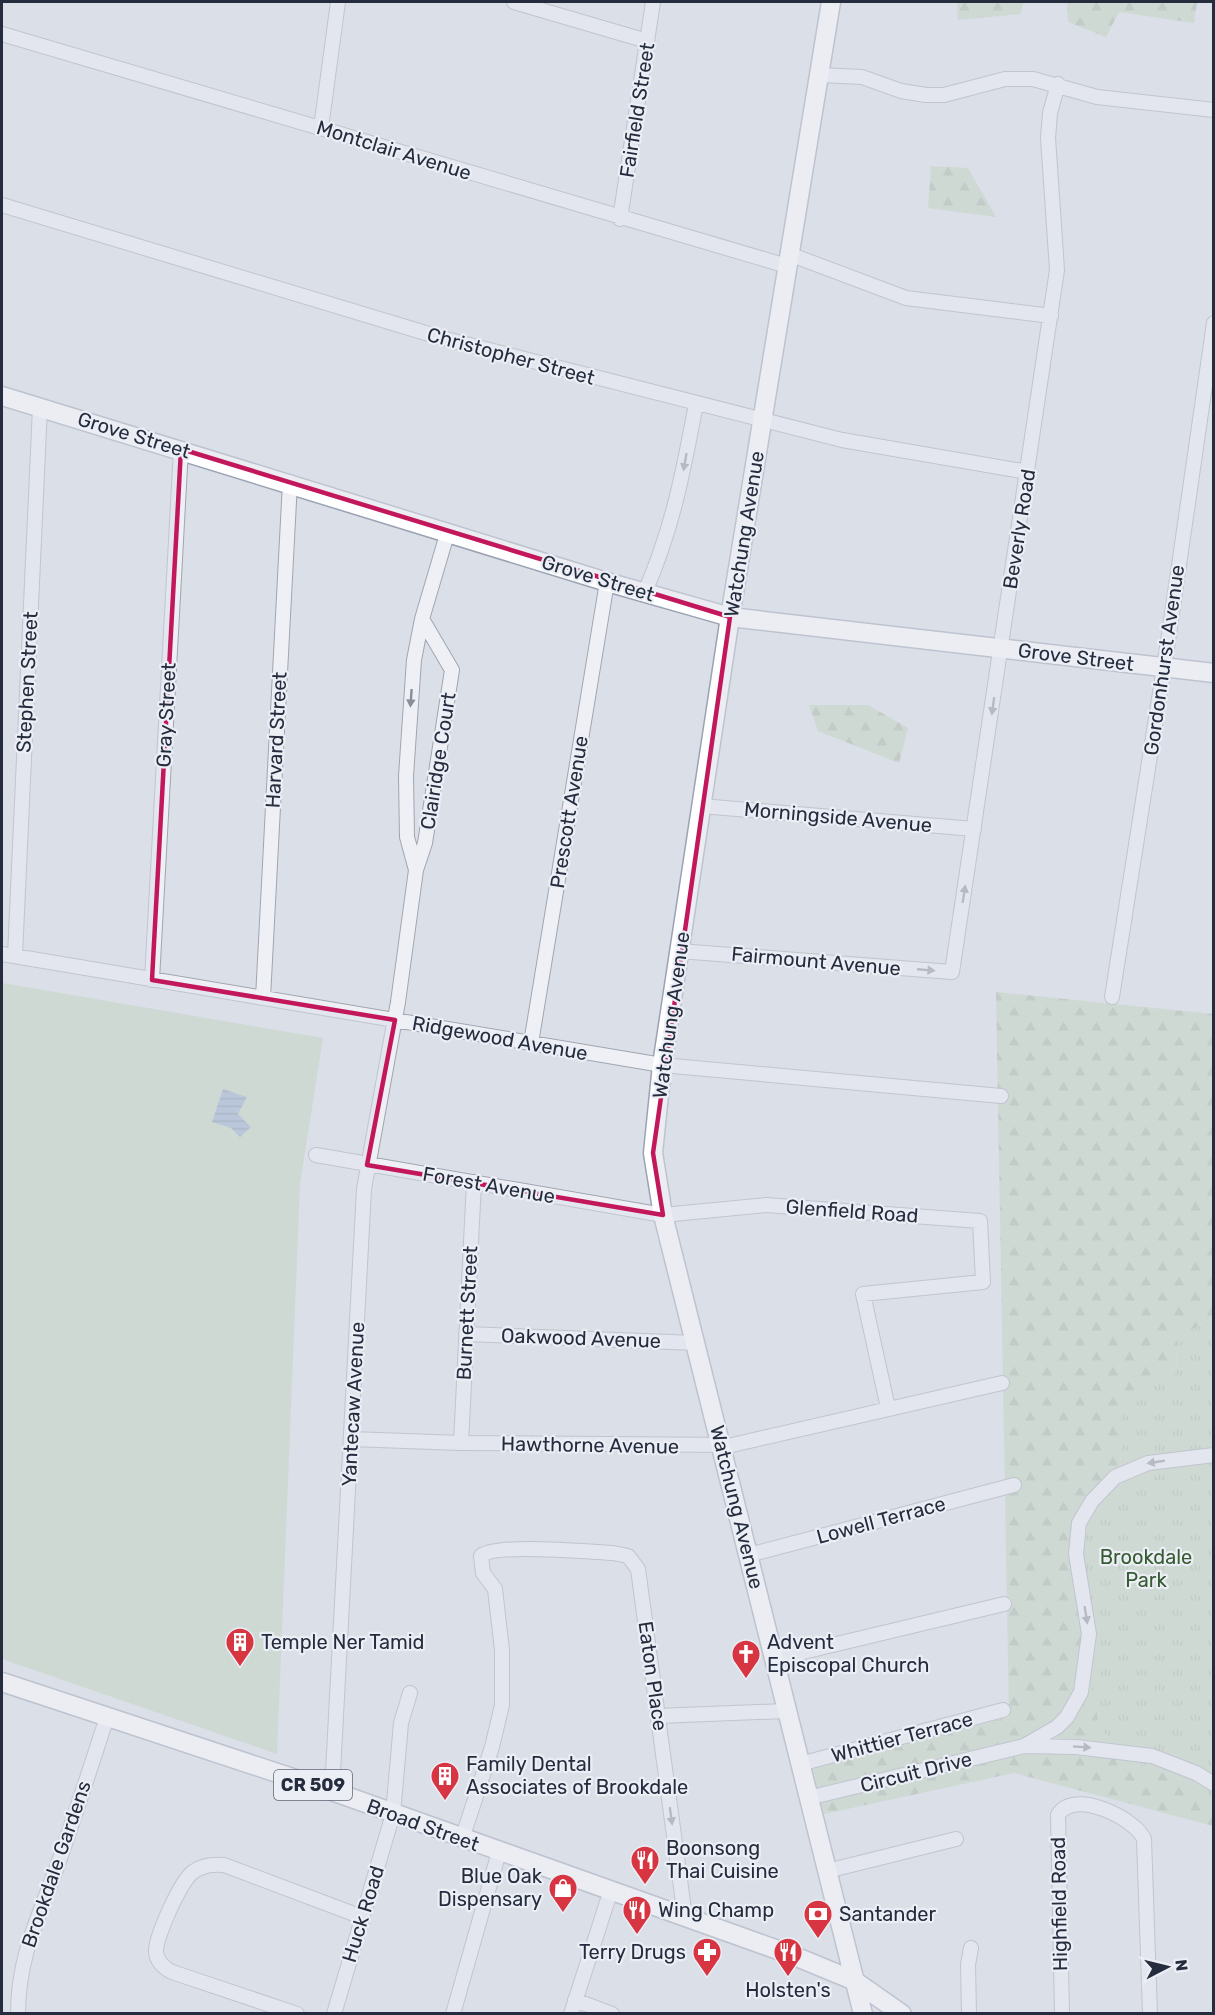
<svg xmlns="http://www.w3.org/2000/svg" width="1215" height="2015" font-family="Rubik,sans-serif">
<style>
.grass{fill:#c0d2bc}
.forest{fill:url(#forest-firs)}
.park{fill:url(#park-tufts)}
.water{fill:url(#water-rules)}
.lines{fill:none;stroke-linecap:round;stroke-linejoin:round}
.minor-casing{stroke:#a0a6b1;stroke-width:16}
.major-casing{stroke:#9aa2b4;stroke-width:21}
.minor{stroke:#eef0f5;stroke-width:14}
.major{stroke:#fff;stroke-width:18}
.oneway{fill:#898e9a}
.marked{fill:none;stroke:#c2185b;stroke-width:4.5;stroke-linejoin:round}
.labels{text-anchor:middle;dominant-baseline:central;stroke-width:4.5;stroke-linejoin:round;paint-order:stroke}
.shield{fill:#ebeef5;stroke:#606675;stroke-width:1.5}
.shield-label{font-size:18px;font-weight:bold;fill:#242c3e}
.street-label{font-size:20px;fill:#242c3e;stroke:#ebeef5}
.park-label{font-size:20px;fill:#365b31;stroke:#ebeef5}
.poi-label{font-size:20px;fill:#242c3e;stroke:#ebeef5;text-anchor:start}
</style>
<defs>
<pattern id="forest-firs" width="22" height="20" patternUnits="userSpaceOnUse" patternTransform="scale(1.5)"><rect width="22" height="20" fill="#c0d2bc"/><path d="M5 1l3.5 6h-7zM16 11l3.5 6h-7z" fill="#a5b4a3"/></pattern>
<pattern id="park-tufts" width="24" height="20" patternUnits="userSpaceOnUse" patternTransform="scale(1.5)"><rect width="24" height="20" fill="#c0d2bc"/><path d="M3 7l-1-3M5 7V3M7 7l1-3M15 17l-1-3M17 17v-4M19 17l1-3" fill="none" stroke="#a5b4a3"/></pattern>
<pattern id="water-rules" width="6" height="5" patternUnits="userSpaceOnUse" patternTransform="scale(1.5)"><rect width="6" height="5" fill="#93aaca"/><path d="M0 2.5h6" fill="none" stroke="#788ba5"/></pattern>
</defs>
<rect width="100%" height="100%" fill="#dbdfe7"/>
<!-- grass -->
<path class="grass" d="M2 983 323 1038 300 1184 277 1754 2 1659Z"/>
<!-- forest -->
<path class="forest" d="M957 2H1024L1020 14 958 20Z
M1067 2H1197L1194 23 1119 12 1106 37 1068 22Z
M931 166 968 168 996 217 928 208Z
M809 705H868L908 728 899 763 818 731Z
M996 992 1213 1014V1318L1196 1328 1178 1329 1176 1373 1125 1394 1120 1467 1077 1542 1141 1764 1197 1785 1213 1806V1826L1014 1773 824 1814 813 1770 817 1766 1009 1717Z"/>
<!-- park -->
<path class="park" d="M1213 1318V1806L1197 1785 1141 1764 1099 1728 1080 1594 1077 1542 1120 1467 1124 1394 1176 1373 1178 1328H1196Z"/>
<!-- water -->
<path class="water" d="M223 1089 247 1097 238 1114 251 1127 240 1137 231 1128 212 1122Z"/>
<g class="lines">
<!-- minor casing -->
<g class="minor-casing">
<path id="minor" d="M514 2 647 41
M2 34 787 266
M820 75 862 77 901 91 926 95H944L1005 79H1033L1097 97 1214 110
M321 128 338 2
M2 205 442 338 842 440 1028 472
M620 219 653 2
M789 254 906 298 1051 316
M645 592C673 527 683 473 696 404
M701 806 974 829
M416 870 407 837 406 776 414 660 422 619 448 531
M679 951 952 972 1057 270 1048 138 1050 113 1058 84
M2 954 662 1065 1001 1096
M15 956 40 407
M152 980 181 449
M1112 997 1167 648 1214 323
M263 998 290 482
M531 1043 607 582
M316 1155 663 1215 766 1205 980 1221 983 1282 863 1294 888 1408
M466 1334 696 1343
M351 1439 461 1443 732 1445 1002 1383
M461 1443 474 1182
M749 1555 1014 1485
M774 1659 1004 1604
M658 1716 786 1711
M1024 1746 1057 1727 1067 1717 1081 1692 1089 1634 1076 1554 1079 1523 1092 1501 1115 1477 1148 1463 1214 1455
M800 1764 1003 1710
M332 1791 364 1189 398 1002 416 870 425 843 452 670 422 619
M808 1798 1024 1746 1076 1747 1152 1756 1196 1773 1214 1784
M462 1839 492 1747 502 1705V1650L495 1589 483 1573 481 1556C494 1543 590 1552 613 1553L628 1556 638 1569 685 1917
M827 1871 956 1839
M575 2000 612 2014
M18 2014C18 1956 39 1917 58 1864 75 1816 91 1766 107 1717
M297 2014 172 1972C164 1968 157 1962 156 1952 155 1938 181 1880 193 1872 202 1865 212 1864 224 1865L362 1917
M334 2014 393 1814 401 1723 410 1693
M453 2014 499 1852
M571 2014 611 1890
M969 2014 968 1965 971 1948
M1062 2014 1058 1815C1073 1788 1135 1818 1144 1839L1150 2014"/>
</g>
<!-- major casing -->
<g class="major-casing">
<path id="major" d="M831 2 730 617 662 1065 653 1153 663 1215 863 2014
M2 396 607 582 730 617 1214 673
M2 1682 332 1791 792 1955 855 1981 902 2014"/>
</g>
<!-- minor -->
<use href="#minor" class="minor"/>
<!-- major -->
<use href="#major" class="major"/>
</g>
<!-- one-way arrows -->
<defs><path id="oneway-solid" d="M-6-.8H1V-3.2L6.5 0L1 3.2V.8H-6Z" transform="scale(1.5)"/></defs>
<g class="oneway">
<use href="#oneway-solid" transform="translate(685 462) rotate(100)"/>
<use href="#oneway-solid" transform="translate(411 698) rotate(94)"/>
<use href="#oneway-solid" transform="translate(993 706) rotate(98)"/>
<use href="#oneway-solid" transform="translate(964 894) rotate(-81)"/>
<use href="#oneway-solid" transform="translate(926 970) rotate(5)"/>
<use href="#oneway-solid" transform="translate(1156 1462) rotate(171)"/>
<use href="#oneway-solid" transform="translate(1086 1615) rotate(81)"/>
<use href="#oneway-solid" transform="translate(1082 1747) rotate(4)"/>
<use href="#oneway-solid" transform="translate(671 1816) rotate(82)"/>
</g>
<!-- marked area -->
<path d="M0 0H1215V2015H0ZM181 449 730 617 653 1153 663 1215 367 1165 395 1020 152 980Z" fill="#dbdfe7" fill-opacity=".55" fill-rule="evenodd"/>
<path class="marked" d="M181 449 730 617 653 1153 663 1215 367 1165 395 1020 152 980Z"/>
<!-- icons -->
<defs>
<g id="building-pin" transform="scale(1.5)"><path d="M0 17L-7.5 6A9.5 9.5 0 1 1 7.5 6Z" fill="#d83542" stroke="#ebeef5"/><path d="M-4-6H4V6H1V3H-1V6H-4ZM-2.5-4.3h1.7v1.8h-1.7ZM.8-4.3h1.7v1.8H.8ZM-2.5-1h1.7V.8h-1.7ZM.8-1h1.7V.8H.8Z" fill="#fff"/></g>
<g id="church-pin" transform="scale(1.5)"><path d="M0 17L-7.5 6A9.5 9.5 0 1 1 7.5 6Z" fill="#d83542" stroke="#ebeef5"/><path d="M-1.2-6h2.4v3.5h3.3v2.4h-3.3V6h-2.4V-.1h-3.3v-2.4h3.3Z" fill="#fff"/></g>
<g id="restaurant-pin" transform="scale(1.5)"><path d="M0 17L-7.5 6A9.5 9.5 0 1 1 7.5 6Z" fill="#d83542" stroke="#ebeef5"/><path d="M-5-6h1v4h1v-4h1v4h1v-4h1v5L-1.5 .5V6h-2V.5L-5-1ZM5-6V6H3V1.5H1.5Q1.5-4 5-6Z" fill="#fff"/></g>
<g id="shop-pin" transform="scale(1.5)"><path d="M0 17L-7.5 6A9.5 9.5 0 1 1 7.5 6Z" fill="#d83542" stroke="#ebeef5"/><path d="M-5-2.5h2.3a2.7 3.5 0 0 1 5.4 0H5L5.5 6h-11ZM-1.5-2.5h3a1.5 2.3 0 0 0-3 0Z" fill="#fff"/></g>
<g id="bank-pin" transform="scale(1.5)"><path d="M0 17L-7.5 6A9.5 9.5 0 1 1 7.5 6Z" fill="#d83542" stroke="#ebeef5"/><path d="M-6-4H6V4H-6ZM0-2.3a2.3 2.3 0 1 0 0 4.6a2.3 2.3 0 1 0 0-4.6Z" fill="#fff"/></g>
<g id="pharmacy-pin" transform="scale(1.5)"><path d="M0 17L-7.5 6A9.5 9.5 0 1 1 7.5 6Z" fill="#d83542" stroke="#ebeef5"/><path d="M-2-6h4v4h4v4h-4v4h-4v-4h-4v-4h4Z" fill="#fff"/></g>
</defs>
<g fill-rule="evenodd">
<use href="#building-pin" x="240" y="1642"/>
<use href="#church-pin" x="746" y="1654"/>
<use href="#building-pin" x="445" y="1776"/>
<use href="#restaurant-pin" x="645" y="1860"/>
<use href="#shop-pin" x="563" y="1888"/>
<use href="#restaurant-pin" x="637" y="1910"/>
<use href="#bank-pin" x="818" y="1914"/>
<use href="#pharmacy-pin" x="707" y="1952"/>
<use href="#restaurant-pin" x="788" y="1952"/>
</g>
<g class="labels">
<!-- shield labels -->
<rect class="shield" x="274" y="1770" width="78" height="30" rx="4.5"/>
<g class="shield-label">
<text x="313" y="1785">CR 509</text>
</g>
<!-- street labels -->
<g class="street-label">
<text transform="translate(637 110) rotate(-81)">Fairfield Street</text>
<text transform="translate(394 150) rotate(17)">Montclair Avenue</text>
<text transform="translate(511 356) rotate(15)">Christopher Street</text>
<text transform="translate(134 435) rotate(17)">Grove Street</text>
<text transform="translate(1019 529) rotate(-81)">Beverly Road</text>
<text transform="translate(744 534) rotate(-81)">Watchung Avenue</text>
<text transform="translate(598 578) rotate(17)">Grove Street</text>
<text transform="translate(1076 657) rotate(7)">Grove Street</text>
<text transform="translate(1164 660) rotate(-82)">Gordonhurst Avenue</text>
<text transform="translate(27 682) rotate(-87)">Stephen Street</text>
<text transform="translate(166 715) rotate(-87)">Gray Street</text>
<text transform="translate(276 740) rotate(-87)">Harvard Street</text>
<text transform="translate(438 761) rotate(-81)">Clairidge Court</text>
<text transform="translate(569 812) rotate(-81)">Prescott Avenue</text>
<text transform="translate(838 817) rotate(5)">Morningside Avenue</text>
<text transform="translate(816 961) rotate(5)">Fairmount Avenue</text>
<text transform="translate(671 1015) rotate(-82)">Watchung Avenue</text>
<text transform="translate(500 1038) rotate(10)">Ridgewood Avenue</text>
<text transform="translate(489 1185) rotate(10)">Forest Avenue</text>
<text transform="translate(852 1211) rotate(4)">Glenfield Road</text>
<text transform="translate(467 1313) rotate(-87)">Burnett Street</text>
<text transform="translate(581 1338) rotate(2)">Oakwood Avenue</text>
<text transform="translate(353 1404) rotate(-87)">Yantecaw Avenue</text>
<text transform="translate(590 1445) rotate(1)">Hawthorne Avenue</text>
<text transform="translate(737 1507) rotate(76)">Watchung Avenue</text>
<text transform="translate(881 1520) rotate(-15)">Lowell Terrace</text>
<text transform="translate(653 1676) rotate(82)">Eaton Place</text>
<text transform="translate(902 1737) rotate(-15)">Whittier Terrace</text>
<text transform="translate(916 1772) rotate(-14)">Circuit Drive</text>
<text transform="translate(423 1825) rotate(20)">Broad Street</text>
<text transform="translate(56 1864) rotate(-71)">Brookdale Gardens</text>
<text transform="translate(1059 1904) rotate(-91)">Highfield Road</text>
<text transform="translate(363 1914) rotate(-73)">Huck Road</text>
</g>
<!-- park labels -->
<g class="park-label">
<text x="1146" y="1557">Brookdale<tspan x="1146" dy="23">Park</tspan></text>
</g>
<!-- poi labels -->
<g class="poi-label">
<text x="261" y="1642">Temple Ner Tamid</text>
<text x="767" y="1642">Advent<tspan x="767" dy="23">Episcopal Church</tspan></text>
<text x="466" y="1764">Family Dental<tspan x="466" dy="23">Associates of Brookdale</tspan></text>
<text x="666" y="1848">Boonsong<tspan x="666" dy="23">Thai Cuisine</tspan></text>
<text x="542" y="1876" text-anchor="end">Blue Oak<tspan x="542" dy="23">Dispensary</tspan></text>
<text x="658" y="1910">Wing Champ</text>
<text x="839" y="1914">Santander</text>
<text x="686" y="1952" text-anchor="end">Terry Drugs</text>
<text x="788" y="1990" text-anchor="middle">Holsten's</text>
</g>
</g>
<!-- border -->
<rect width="1215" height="2015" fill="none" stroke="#242c3e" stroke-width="6"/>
<!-- north arrow -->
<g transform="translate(1167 1967) rotate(83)" stroke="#ebeef5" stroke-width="4.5" paint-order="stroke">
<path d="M0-4.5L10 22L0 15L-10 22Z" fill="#242c3e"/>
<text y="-9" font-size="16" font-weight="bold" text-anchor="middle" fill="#242c3e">N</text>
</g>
</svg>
